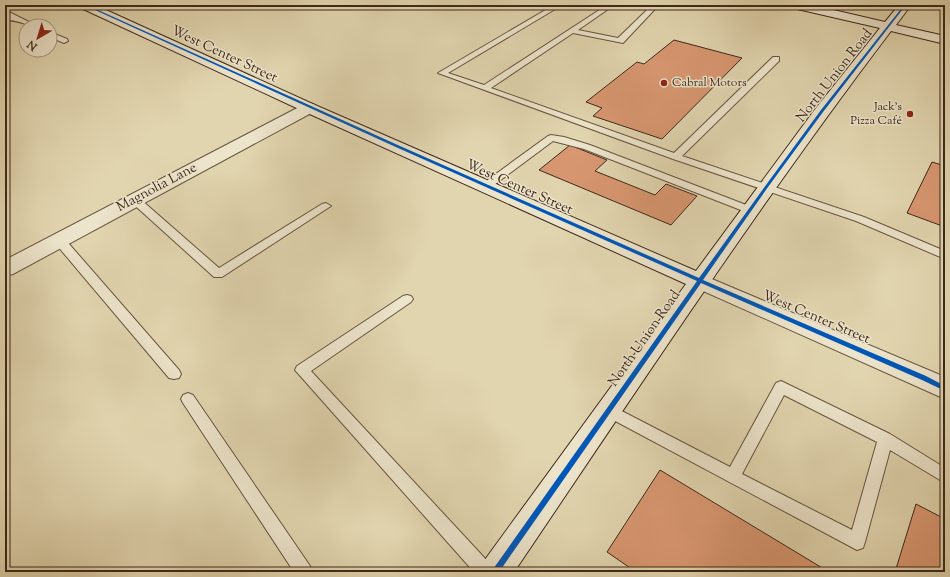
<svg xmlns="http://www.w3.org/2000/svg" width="950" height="577" font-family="'Sorts Mill Goudy',serif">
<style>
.building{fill:#d89771;stroke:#3e291a}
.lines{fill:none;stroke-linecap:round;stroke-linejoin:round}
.lane-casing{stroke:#67543f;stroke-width:2}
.street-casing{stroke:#67543f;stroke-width:2}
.secondary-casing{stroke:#3e291a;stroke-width:2}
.lane{fill:#ece4cb;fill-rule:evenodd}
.street{fill:#ece4cb;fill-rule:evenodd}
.secondary{fill:#ece4cb;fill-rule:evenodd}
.cycleway-casing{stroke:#ece4cb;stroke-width:3}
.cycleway{fill:#0057b8;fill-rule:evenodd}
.poi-dot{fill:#8f2418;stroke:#ece4cb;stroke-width:1.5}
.labels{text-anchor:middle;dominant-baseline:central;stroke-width:3;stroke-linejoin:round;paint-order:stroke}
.far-poi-label{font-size:12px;fill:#3e291a;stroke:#ece4cb;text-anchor:start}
.street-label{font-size:14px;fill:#3e291a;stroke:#ece4cb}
</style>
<rect width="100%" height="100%" fill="#e1d5af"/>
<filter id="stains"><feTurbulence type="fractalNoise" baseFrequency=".005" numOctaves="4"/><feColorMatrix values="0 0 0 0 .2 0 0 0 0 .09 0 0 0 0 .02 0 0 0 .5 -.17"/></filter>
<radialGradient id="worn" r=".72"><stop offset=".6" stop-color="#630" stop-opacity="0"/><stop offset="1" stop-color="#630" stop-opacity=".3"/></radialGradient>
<!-- building -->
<path class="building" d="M674 40 742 58 662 139 593 116 602 108 586 102 637 62 644 64Z
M570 145 607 160 595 171 655 195 666 184 697 196 671 225 539 170Z
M932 162 945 166V227L907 213Z
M660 470 829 572H636L607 552Z
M916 504 945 519V572H895Z"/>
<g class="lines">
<!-- lane casing -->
<g class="lane-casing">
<path id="lane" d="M109 5H118L100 12 95 11Z
M554 5H562L448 73 484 85 607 5H614L578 30 618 38 648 9 638 5 655 7V9L623 43 573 33 491 88 674 153 773 57H779V61L682 156 864 217 945 251V259L856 221 673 159 438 73Z
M5 10 35 25 36 26C24 26 17 18 5 21V17L7 16 5 15Z
M50 32 67 39 68 41 64 43 50 37Z
M551 135 564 137 590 145 754 208 755 210 754 212H746L584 149 553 141 490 188H482L481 186 482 184 548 136Z
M135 197 139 198 219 268 322 204 326 203 331 206 222 277H214L131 202 130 200Z
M59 236 63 237 179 370 181 374 179 378 174 379 169 378 55 243 53 240 55 237Z
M407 295 411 296 413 299 411 302 311 371 492 566 495 572H474L295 370 297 366 403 296Z
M781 381 890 434 945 468V483L890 450 865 542 863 548 857 550 604 415 602 411 604 407 609 405 614 407 730 467 776 383ZM784 395 877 442 852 530 742 474Z
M188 393 193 395 310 566 313 572H294L183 403 181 399 183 395Z"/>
</g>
<!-- street casing -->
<g class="street-casing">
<path id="street" d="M309 103 315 105 317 108 315 111 13 274 5 276V260L303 105Z
M700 274 945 377V399L692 286 689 281 692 276Z"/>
</g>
<!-- secondary casing -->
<g class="secondary-casing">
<path id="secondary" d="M79 5H95L315 105 696 271 816 108 880 28 793 8 791 5H812L885 22 899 5H911L896 25 945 36V44L891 31C758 206 637 390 514 572H479L484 561 686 284 303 111 81 8Z"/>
</g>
<!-- lane -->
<use href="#lane" class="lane"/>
<!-- street -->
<use href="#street" class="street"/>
<!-- secondary -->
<use href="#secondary" class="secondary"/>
<!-- cycleway casing -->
<g class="cycleway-casing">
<path id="cycleway" d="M84 5H87L400 146 699 278 766 185 821 110 904 5H906L823 112 768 187 703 280 926 376 945 386V391L922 380 701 283 499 572H491L697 281 398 148Z"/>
</g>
<!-- cycleway -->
<use href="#cycleway" class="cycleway"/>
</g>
<!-- markers -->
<g class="poi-dot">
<circle cx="664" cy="83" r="4"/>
<circle cx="910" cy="114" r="4"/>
</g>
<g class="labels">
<!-- far-poi labels -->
<g class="far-poi-label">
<text x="672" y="83">Cabral Motors</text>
<text x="902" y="107" text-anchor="end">Jack's<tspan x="902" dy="14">Pizza Café</tspan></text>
</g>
<!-- street labels -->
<g class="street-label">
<text transform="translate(224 55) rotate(25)">West Center Street</text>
<text transform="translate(835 76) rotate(-52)">North Union Road</text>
<text transform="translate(157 188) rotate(-28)">Magnolia Lane</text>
<text transform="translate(519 188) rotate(24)">West Center Street</text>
<text transform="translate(816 318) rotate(23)">West Center Street</text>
<text transform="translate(645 339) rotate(-55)">North Union Road</text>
</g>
</g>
<!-- margin -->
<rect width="950" height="577" fill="none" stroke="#e1d5af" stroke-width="20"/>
<rect x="6" y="6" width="938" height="565" fill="none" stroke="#3e291a" stroke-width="2"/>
<rect x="10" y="10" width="930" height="557" fill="none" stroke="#3e291a"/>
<!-- north arrow -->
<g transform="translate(38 38) rotate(218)"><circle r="19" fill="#ece4cb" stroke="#a69984"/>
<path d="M0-3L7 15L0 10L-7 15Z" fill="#8f2418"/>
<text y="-6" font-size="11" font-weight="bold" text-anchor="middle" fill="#3e291a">N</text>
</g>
<rect width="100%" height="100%" filter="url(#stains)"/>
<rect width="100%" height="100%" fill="url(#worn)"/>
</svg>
